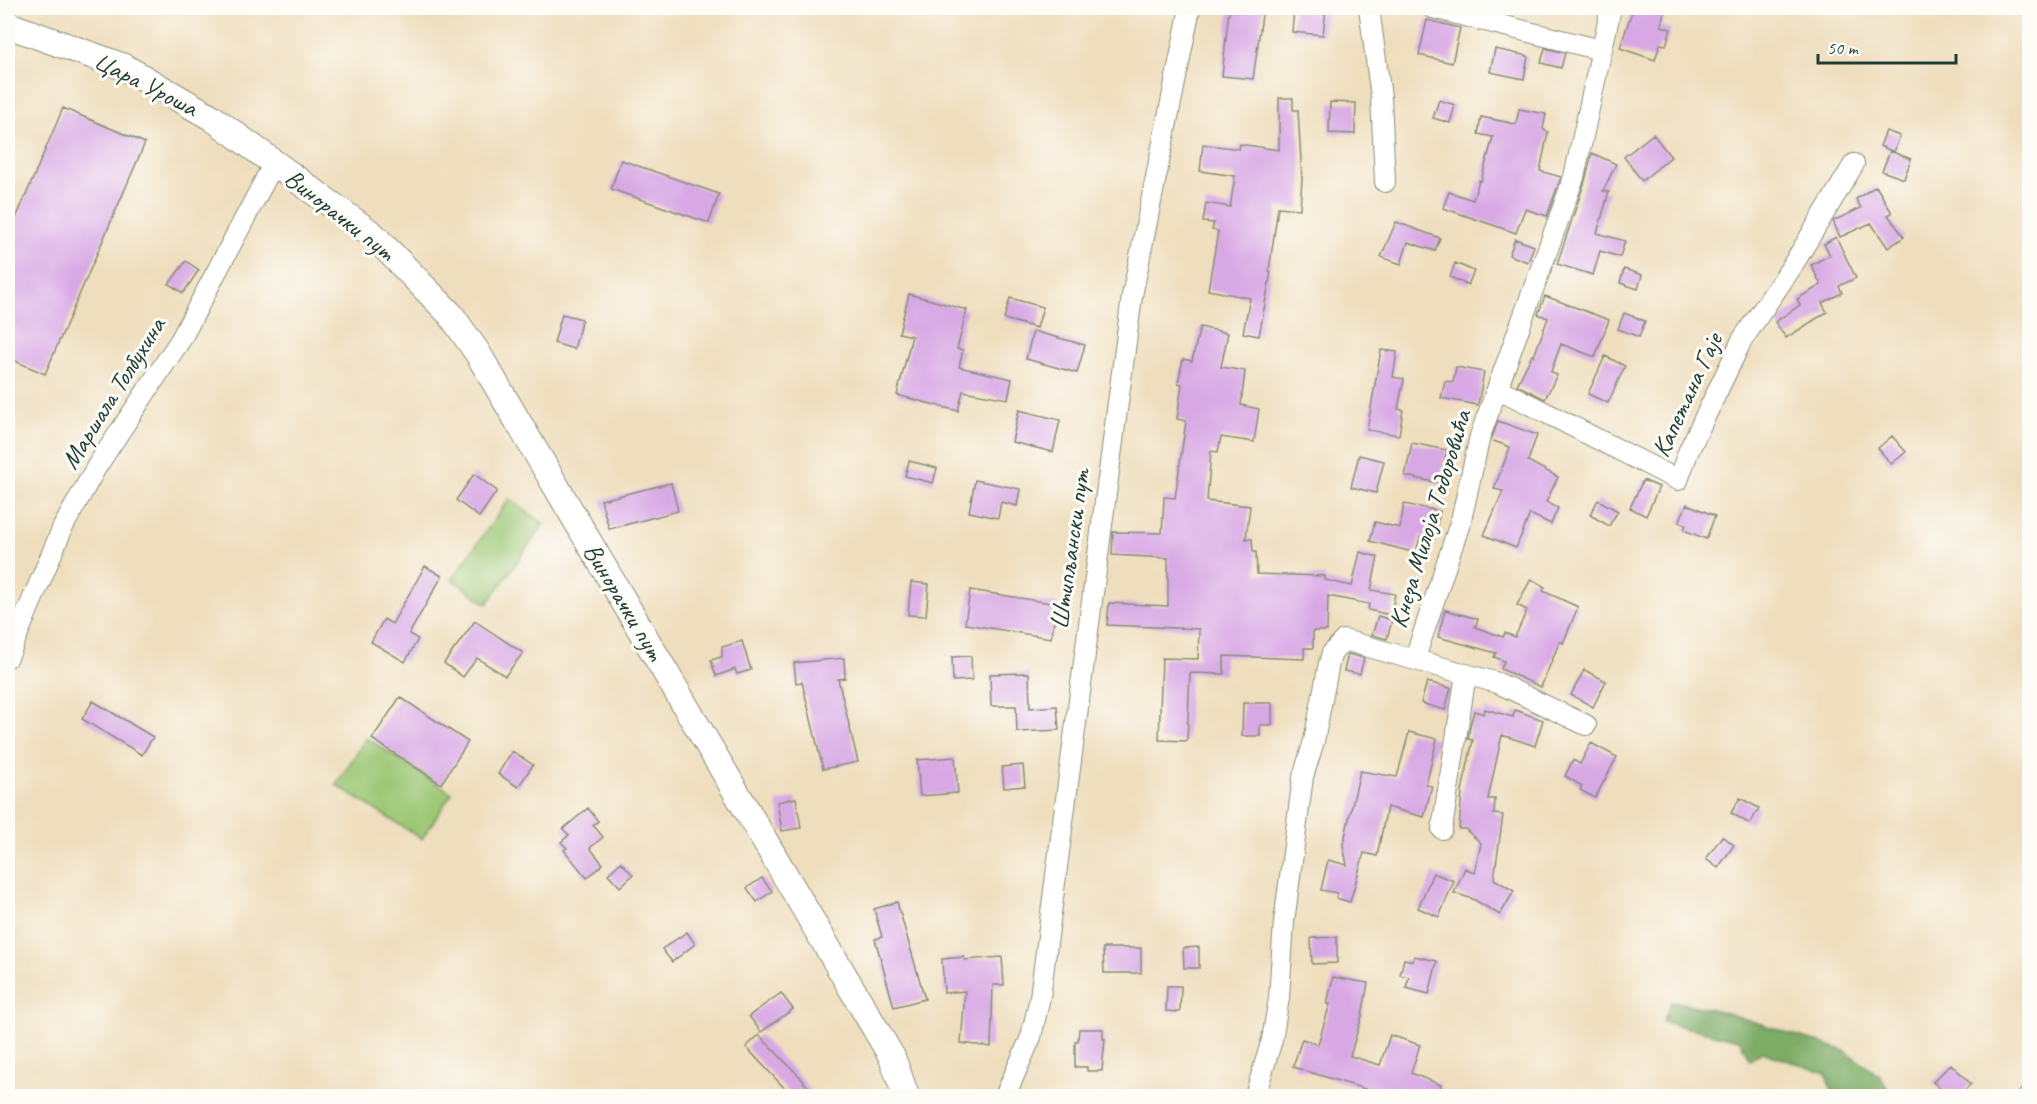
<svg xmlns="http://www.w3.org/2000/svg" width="2037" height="1104" font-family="Caveat,sans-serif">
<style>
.green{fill:#9cc774;stroke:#5e8254;stroke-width:1.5}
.forest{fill:#7dac66;stroke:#4e744d;stroke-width:1.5}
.building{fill:#d8a8e5}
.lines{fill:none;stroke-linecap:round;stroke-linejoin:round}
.minor-casing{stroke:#878e78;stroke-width:22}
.tertiary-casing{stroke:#878e78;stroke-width:28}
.minor{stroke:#fff;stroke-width:20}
.tertiary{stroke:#fff;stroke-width:26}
.labels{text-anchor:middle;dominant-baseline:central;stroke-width:6;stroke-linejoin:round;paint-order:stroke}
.street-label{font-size:26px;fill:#1f3d34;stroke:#fdfcf7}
</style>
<rect width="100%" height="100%" fill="#fdfcf7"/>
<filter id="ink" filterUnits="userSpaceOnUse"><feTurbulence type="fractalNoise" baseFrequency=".0167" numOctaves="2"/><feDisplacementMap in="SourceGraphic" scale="12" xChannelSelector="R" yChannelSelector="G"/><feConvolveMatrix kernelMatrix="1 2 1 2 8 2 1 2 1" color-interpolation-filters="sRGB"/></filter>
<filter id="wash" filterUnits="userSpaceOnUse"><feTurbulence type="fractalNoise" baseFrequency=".008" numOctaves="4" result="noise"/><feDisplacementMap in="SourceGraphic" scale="24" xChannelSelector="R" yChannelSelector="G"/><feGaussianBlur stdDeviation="1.35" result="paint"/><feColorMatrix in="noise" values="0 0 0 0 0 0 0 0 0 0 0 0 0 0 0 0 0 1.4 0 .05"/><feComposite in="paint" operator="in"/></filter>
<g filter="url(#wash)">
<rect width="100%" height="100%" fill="#efdebd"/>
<!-- green -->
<path class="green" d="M509 499 544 524 487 604 452 579Z
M366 738 452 793 422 839 336 785Z"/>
<!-- forest -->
<path class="forest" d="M1671 1001 1720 1011 1845 1051 1880 1076 1892 1096H1834L1825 1073 1762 1052 1750 1060 1739 1040 1663 1022Z"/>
<g id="blocks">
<!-- building -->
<path class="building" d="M1246 8H1263L1253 79 1222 76 1229 10 1245 13Z
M1294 8H1326L1323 35 1292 32Z
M1633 8H1665L1661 26 1671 29 1666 45 1660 44 1655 60 1620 48Z
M1427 20 1460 28 1452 63 1419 55Z
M1545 48 1565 53 1561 68 1541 63Z
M1495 49 1528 56 1524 79 1490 72Z
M1279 98H1293V110H1298L1302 179 1300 209 1278 207 1269 271 1271 272 1259 336 1243 333 1250 298 1208 290 1218 231 1212 230 1214 223 1203 222 1206 203 1230 207 1235 176 1200 171 1203 144 1239 149 1240 144 1279 150Z
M1439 100 1455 105 1450 123 1433 118Z
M1330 102 1356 103 1355 134 1329 133Z
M63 108 145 143 45 374 8 358V237Z
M1519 109 1546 114 1543 129 1548 132 1540 171 1561 177 1547 216 1525 209 1516 233 1443 208 1449 192 1473 200 1479 180 1481 181 1493 137 1478 134 1481 117 1516 124Z
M1886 131 1900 136 1894 152 1880 146Z
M1653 134 1671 157 1642 181 1624 157Z
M1890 151 1911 159 1904 179 1882 171Z
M1592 153 1616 164 1603 191 1609 192 1597 233 1625 241 1620 257 1600 251 1593 275 1557 264 1585 181Z
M621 160 719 194 709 223 611 189Z
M1876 186 1892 213 1888 215 1904 237 1888 248 1871 223 1840 237 1833 221 1861 208 1856 199Z
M1396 222 1440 238 1435 251 1408 242 1401 264 1381 257Z
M1836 237 1856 278 1839 286 1842 293 1822 303 1827 312 1786 338 1775 322 1800 305 1797 299 1821 285 1811 265 1830 255 1824 244Z
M1515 239 1534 246 1528 262 1509 255Z
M186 261 199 270 183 293 169 284Z
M1455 263 1474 271 1468 285 1450 277Z
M1624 269 1642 275 1638 289 1620 283Z
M909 294 967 310 957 349 963 350 959 367 1012 379 1008 399 963 391 958 411 897 395 912 336 899 333Z
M1545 296 1609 320 1595 357 1561 344 1551 372 1557 375 1545 399 1517 385 1532 355 1534 356 1548 318 1538 314Z
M1010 298 1043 307 1037 328 1004 319Z
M1624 313 1645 321 1639 337 1618 329Z
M562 314 582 319 574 349 554 343Z
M1200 327 1228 333 1221 367 1245 371 1241 405 1259 409 1254 442 1221 437 1218 452 1211 451 1207 501 1250 506 1246 539H1252L1253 552H1256L1257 574 1325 576V580L1352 586 1360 552 1378 557 1371 590 1395 594 1391 615 1368 610 1369 604 1328 596 1327 631H1313V648H1304V659L1224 656V674L1190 673 1187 741 1159 740 1162 658 1198 659 1199 629 1107 625 1109 603 1168 606V558L1112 555 1113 532 1162 533 1164 497 1175 498 1186 421 1177 419 1182 384 1178 383 1183 359 1192 361Z
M1033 331 1085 345 1077 373 1026 359Z
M1381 350 1397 352 1393 377 1404 379 1398 409 1403 410 1399 435 1367 430Z
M1605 356 1625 366 1608 403 1588 394Z
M1456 367 1484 372 1478 405 1441 398 1445 381 1453 382Z
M1019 410 1060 420 1053 452 1012 442Z
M1498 421 1537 435 1528 461 1558 477 1546 502 1558 508 1551 524 1530 514 1516 548 1484 535 1503 491 1494 489 1510 447 1491 440Z
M1892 436 1906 452 1891 464 1878 448Z
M1412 443 1447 450 1439 483 1405 476Z
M1359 455 1384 461 1376 493 1351 487Z
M909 461 937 468 933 483 905 476Z
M474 474 497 491 479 517 456 500Z
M975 480 1020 489 1017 506 1001 502 998 518 969 512Z
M1643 480 1659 487 1646 516 1630 508Z
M671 483 678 511 609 529 601 500Z
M1598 500 1618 511 1609 526 1590 515Z
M1404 504 1440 511 1434 539 1420 537 1416 553 1370 541 1375 522 1400 528Z
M1687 504 1715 516 1706 539 1684 530 1686 525 1679 522Z
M425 566 442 576 409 634 418 639 405 662 371 642 384 619 392 624Z
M1531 579 1545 587 1543 591 1578 607 1563 643 1560 641 1541 687 1501 669 1504 661 1494 657 1496 653 1438 637 1445 610 1478 619 1475 627 1503 637 1505 633 1515 637 1527 610 1517 605Z
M911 582 929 584 926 616 908 615Z
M970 590 1057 604 1051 638 965 624Z
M1378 616 1392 620 1387 639 1372 635Z
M475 621 523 653 505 676 477 658 463 677 444 663Z
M742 641 751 670 737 674 735 669 716 676 711 660 722 657V647Z
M1348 654 1364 658 1360 674 1344 671Z
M971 656 972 680 953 681 952 657Z
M844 658 845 678 838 679 858 762 823 769 802 682 796 683 794 663Z
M1584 670 1606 681 1593 707 1571 695Z
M1029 673 1030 708 1057 706 1059 730 1017 732 1016 706H991L990 674Z
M1427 682 1451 688 1445 710 1421 703Z
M400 697 468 742 441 784 372 739Z
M93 701 153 737 142 755 82 719Z
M1243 703H1272V725H1260V736H1242Z
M1485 709 1513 717 1515 710 1543 720 1535 746 1502 735 1488 799H1495L1494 814 1503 815 1494 879 1514 891 1500 915 1473 899 1454 893 1465 868 1475 873 1481 843 1465 829H1459L1462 791 1473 740 1468 739 1470 726 1474 711 1484 714Z
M1409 732 1437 739 1426 785 1432 786 1424 817 1387 807 1377 856 1364 853 1350 902 1336 898 1337 893 1321 890 1328 860 1347 865 1343 845 1360 771 1397 777Z
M1591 743 1617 757 1595 798 1580 790 1582 786 1565 776 1573 760 1580 764Z
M512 751 533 765 518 787 498 774Z
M955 757 958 793 920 796 917 760Z
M1023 765 1025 786 1004 788 1002 767Z
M796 798 801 828 782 831 777 802Z
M1740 798 1759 808 1750 824 1731 813Z
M588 808 598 821 593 825 603 837 590 848 603 864 587 878 564 850 567 848 561 842 569 835 563 829Z
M1722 836 1734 845 1718 868 1706 859Z
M621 862 633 875 620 887 608 874Z
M1433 873 1454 881 1439 917 1418 908Z
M762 878 772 891 757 902 747 888Z
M897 902 925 999 894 1007 875 939 882 937 874 909Z
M687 932 695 944 672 962 662 949Z
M1337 937V963L1312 964 1311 938Z
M1199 947V968H1184L1183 948Z
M1103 948H1141V973H1104Z
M1414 956 1437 961 1429 994 1406 988 1409 977 1400 975 1404 959 1413 961Z
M964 957V960L1002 957 1004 985H993L991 1047 961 1043 965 991 944 993 942 959Z
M1333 977 1368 983 1362 1016 1350 1056 1380 1065 1390 1035 1420 1045 1411 1073 1441 1085 1437 1096H1366L1368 1090 1293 1067 1302 1039 1318 1044 1330 1004H1327Z
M1167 986H1181L1180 1012 1166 1011Z
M781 993 793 1009 761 1032 749 1016Z
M1079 1029H1103V1039H1105L1102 1071H1087V1067H1075V1041H1078Z
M759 1035 801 1078 814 1096H792L746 1047Z
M1951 1064 1971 1084 1958 1096H1948L1933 1082Z"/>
</g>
</g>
<g filter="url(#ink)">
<use href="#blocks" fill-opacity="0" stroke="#878e78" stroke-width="1.5"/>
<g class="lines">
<!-- minor casing -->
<g class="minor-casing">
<path id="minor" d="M1369 8 1381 97 1385 182
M1433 8 1601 50
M1499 389 1678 480 1689 450 1742 340 1791 268 1854 164
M8 657 63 527 97 466 181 339 274 163
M1415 658 1461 520 1480 436 1574 177 1611 8
M1442 829 1466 674
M1005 1096 1031 1037 1040 997 1132 296 1190 8
M1255 1096 1272 1040 1279 998 1284 922 1303 777 1314 741 1329 663 1332 653 1344 640 1498 683 1586 725
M2029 1096H2030"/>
</g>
<!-- tertiary casing -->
<g class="tertiary-casing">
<path id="tertiary" d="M8 25 124 67 211 117 372 234 451 315 477 352 892 1057 906 1096"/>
</g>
<!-- minor -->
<use href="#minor" class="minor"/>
<!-- tertiary -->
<use href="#tertiary" class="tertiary"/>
</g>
</g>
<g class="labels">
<!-- street labels -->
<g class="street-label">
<text transform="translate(146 84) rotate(27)">Цара Уроша</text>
<text transform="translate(340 215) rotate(38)">Винорачки пут</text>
<text transform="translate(113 393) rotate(-58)">Маршала Толбухина</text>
<text transform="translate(1687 395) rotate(-65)">Капетана Гаје</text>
<text transform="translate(1430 519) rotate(-73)">Кнеза Милоја Тодоровића</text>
<text transform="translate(1070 549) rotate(-82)">Штипљански пут</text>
<text transform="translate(624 602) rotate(59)">Винорачки пут</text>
</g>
</g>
<!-- margin -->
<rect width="2037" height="1104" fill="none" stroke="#fdfcf7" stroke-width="30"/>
<!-- scale -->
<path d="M1818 54v9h138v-9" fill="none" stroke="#1f3d34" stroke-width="3"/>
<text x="1827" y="54" font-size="18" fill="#1f3d34" stroke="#fdfcf7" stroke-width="4.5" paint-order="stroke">50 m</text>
</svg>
